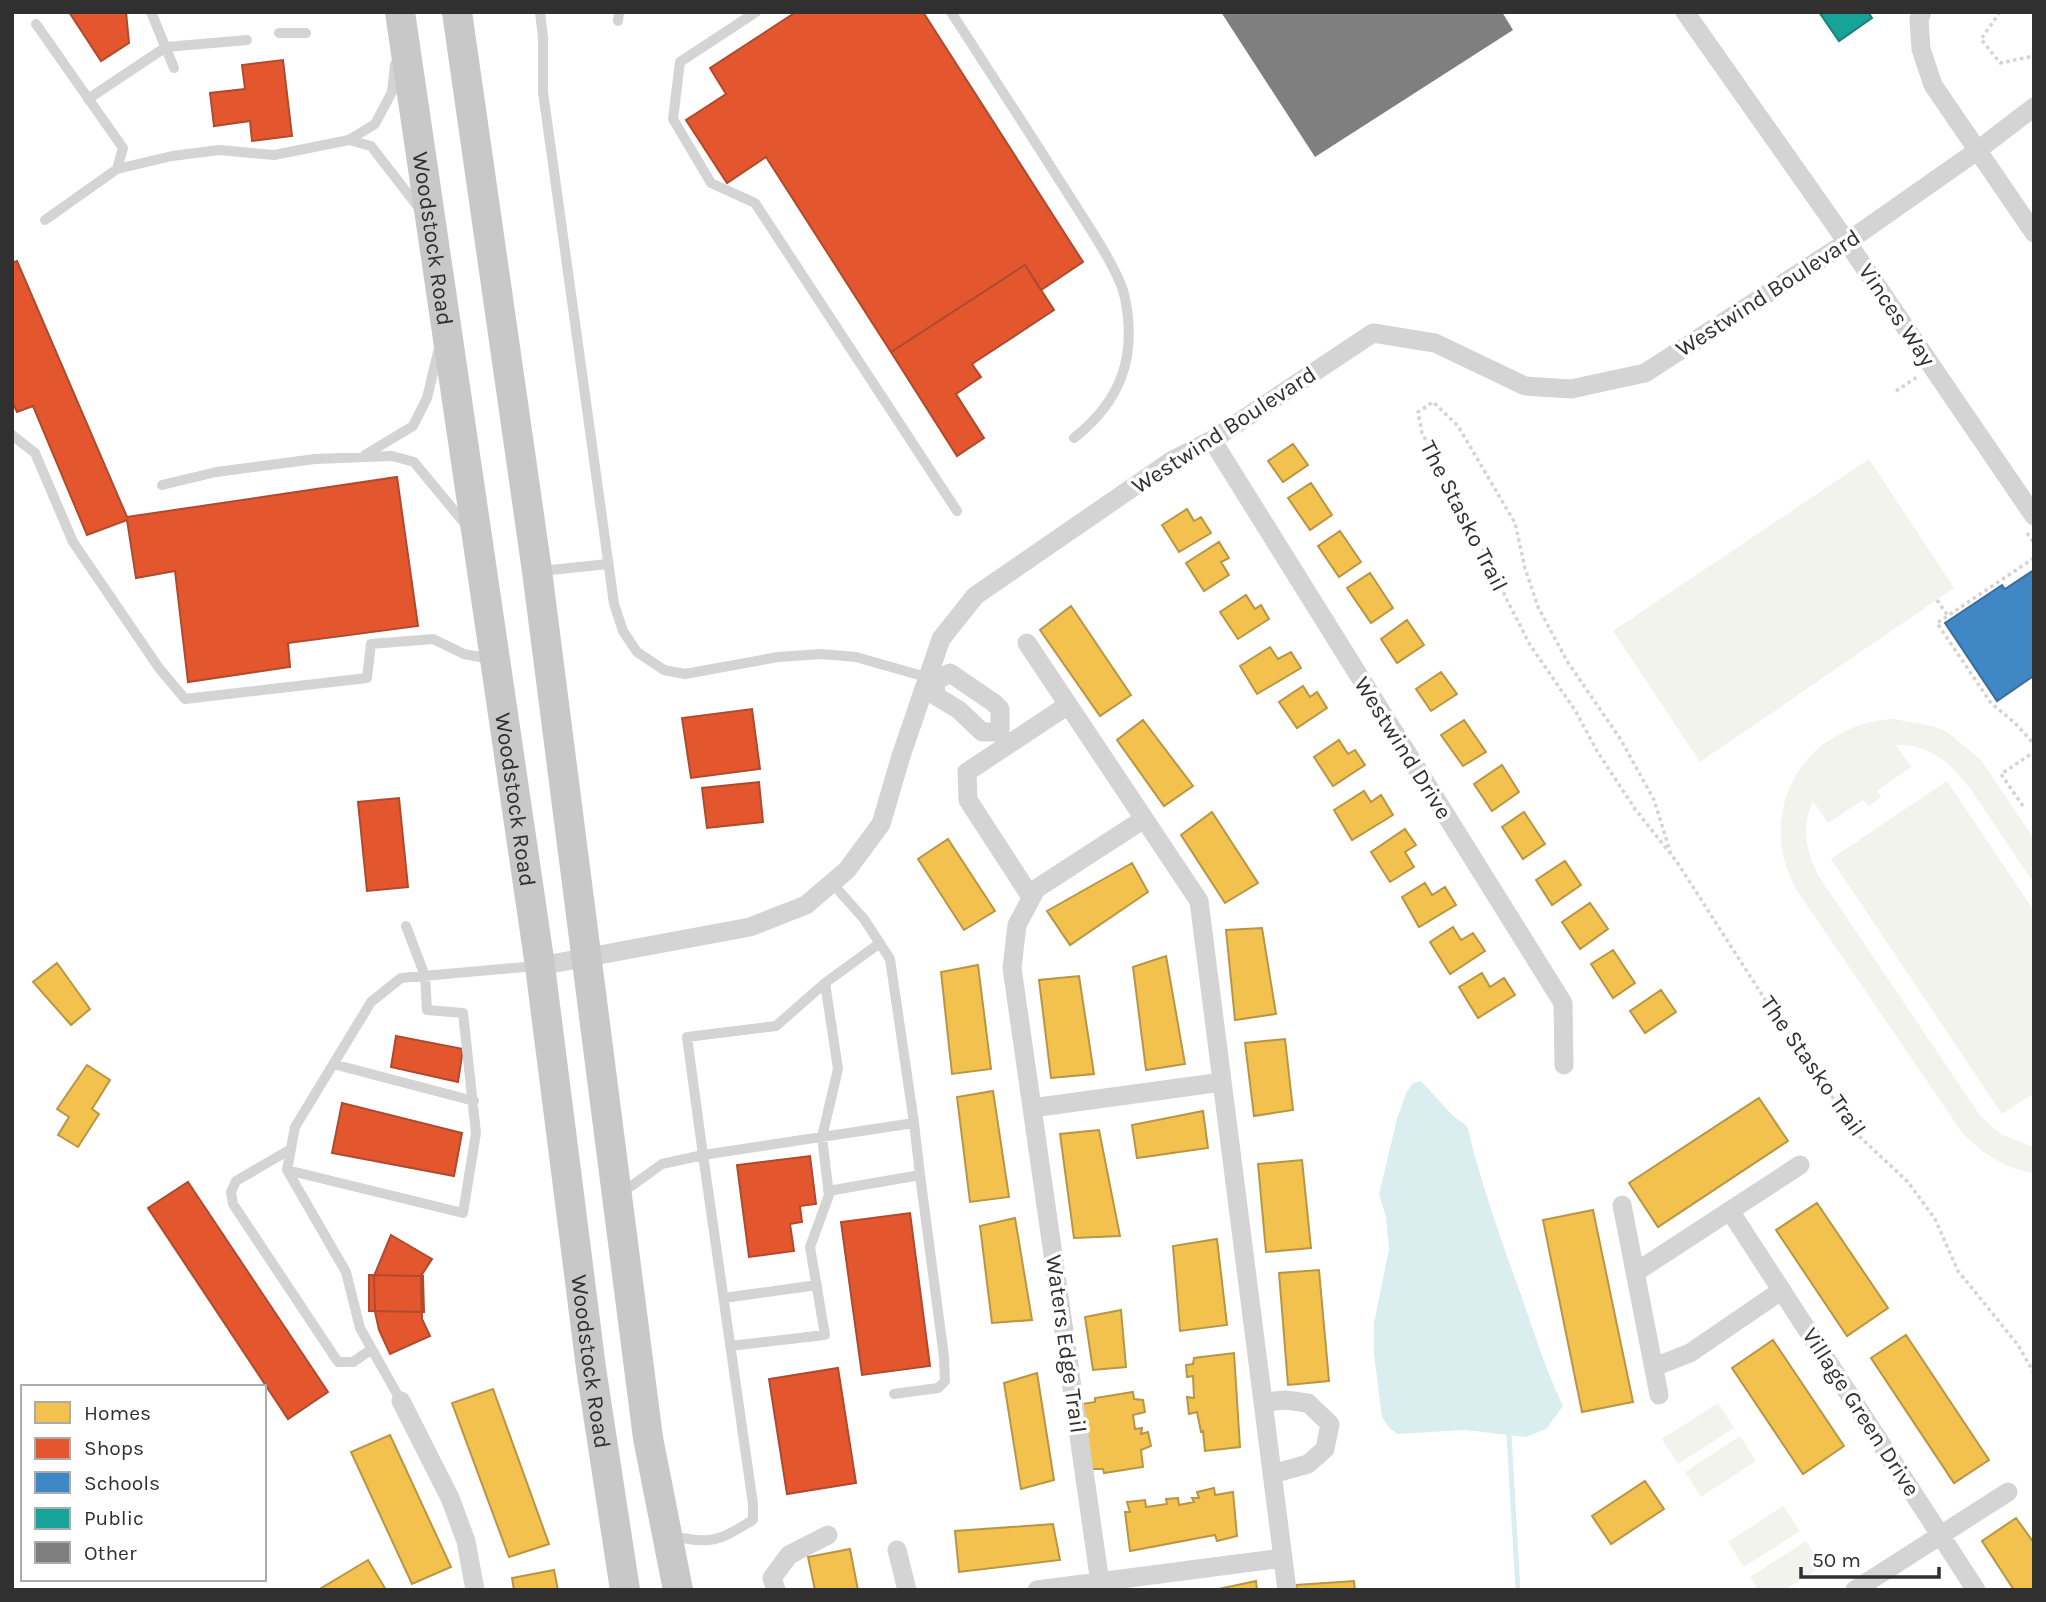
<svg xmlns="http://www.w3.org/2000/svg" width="2046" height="1602" font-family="Karla,sans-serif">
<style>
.green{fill:#f2f3ec}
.water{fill:#daeef0}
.homes{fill:#f2c14e;stroke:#b89645;stroke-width:2}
.shops{fill:#e4572e;stroke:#ae4b2f;stroke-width:2}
.schools{fill:#3f88c5;stroke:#3a6e98;stroke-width:2}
.public{fill:#17a398;stroke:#1e8079;stroke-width:2}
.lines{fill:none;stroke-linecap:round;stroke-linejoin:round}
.stream{stroke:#daeef0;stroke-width:5}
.building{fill:#7f7f7f}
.path{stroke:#d4d4d4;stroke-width:3.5;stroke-dasharray:3.5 3.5;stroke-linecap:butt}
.lane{stroke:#d4d4d4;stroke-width:10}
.street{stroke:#d4d4d4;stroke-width:19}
.primary{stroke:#c8c8c8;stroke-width:30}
.labels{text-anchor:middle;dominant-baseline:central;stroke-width:7;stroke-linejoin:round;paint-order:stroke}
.street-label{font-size:23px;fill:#303030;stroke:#fff}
</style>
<rect width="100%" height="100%" fill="#fff"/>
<!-- green -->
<path class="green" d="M1869 459 1954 588 1700 762 1613 631Z
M1893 719 1933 726 1947 732 1981 760 2034 839V883C2020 863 2006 842 1992 821 1968 785 1944 743 1896 745L1911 767 1877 791 1881 797 1869 806 1863 800 1828 823 1813 801C1801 826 1806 850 1818 875L1981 1117 2002 1135 2034 1147V1173C2005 1169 1980 1152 1961 1131L1800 895C1750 817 1802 724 1893 719Z
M1947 781 2034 911V1093L2002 1114 1831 859Z
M1718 1403 1734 1428 1678 1464 1662 1439Z
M1740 1436 1756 1461 1701 1497 1685 1472Z
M1783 1506 1800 1531 1744 1567 1728 1542Z
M1806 1541 1822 1566 1785 1590H1758L1750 1577Z"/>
<!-- water -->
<path class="water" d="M1421 1081 1453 1116 1467 1126C1481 1183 1501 1240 1521 1295 1534 1333 1546 1370 1563 1406L1546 1429 1526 1437 1465 1430 1398 1434 1389 1428 1382 1417 1374 1354V1323L1389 1249 1386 1217 1379 1194 1397 1119 1406 1093 1413 1083Z"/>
<!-- homes -->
<path class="homes" d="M1293 444 1308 465 1283 482 1268 461Z
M1311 483 1332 515 1310 530 1288 498Z
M1187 509 1194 521 1201 517 1211 533 1179 552 1162 525Z
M1340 531 1361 562 1339 577 1318 546Z
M1219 542 1229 558 1221 562 1229 575 1204 591 1186 563Z
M1370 573 1393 608 1371 623 1347 588Z
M1246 595 1255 609 1261 605 1269 619 1238 639 1220 612Z
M1071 606 1131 695 1100 716 1040 630Z
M1407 620 1424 645 1397 663 1381 639Z
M1270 647 1278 659 1291 652 1301 668 1257 694 1240 666Z
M1441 672 1457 694 1431 711 1416 689Z
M1303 686 1310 697 1317 692 1327 708 1297 728 1279 702Z
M1143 720 1193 786 1164 806 1117 740Z
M1464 720 1486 752 1463 766 1441 735Z
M1339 740 1348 754 1355 750 1365 765 1333 786 1314 757Z
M1502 765 1519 792 1492 811 1474 784Z
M1364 791 1371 802 1381 795 1393 815 1352 840 1334 810Z
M1212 812 1258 883 1225 903 1181 835Z
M1524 812 1545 844 1523 859 1502 827Z
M1405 829 1416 845 1405 852 1414 867 1390 882 1371 852Z
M948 839 995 911 964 930 918 859Z
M1565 861 1581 885 1552 905 1536 880Z
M1132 863 1148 892 1070 945 1047 911Z
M1425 883 1432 895 1445 887 1456 905 1419 927 1402 897Z
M1590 903 1608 929 1580 949 1562 922Z
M1453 927 1461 940 1473 933 1485 951 1450 974 1430 942Z
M1262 928 1276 1014 1235 1020 1226 930Z
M1613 950 1635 983 1613 998 1591 964Z
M1166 956 1185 1064 1146 1070 1133 967Z
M57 963 90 1009 71 1025 33 982Z
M978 965 991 1069 952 1074 941 972Z
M1482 973 1490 987 1504 978 1515 995 1478 1018 1459 987Z
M1079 976 1094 1074 1051 1078 1039 980Z
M1661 990 1676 1012 1645 1033 1630 1011Z
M1285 1039 1293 1110 1254 1116 1245 1043Z
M87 1065 110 1080 92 1109 99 1114 78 1147 58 1135 69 1117 57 1109Z
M993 1091 1009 1197 970 1202 957 1097Z
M1759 1098 1788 1141 1658 1227 1629 1183Z
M1203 1111 1208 1148 1137 1158 1132 1125Z
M1099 1130 1120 1236 1074 1238 1060 1134Z
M1302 1160 1311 1248 1266 1252 1258 1164Z
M1817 1203 1888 1308 1847 1336 1776 1230Z
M1593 1210 1633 1402 1582 1412 1543 1220Z
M1015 1218 1032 1320 992 1323 980 1226Z
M1217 1239 1227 1325 1180 1331 1173 1246Z
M1319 1270 1329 1381 1288 1385 1279 1273Z
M1121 1310 1126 1367 1093 1370 1085 1317Z
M1906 1335 1989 1460 1954 1483 1871 1358Z
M1773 1340 1844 1446 1803 1474 1732 1368Z
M1234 1353 1240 1447 1205 1451 1203 1431 1201 1432 1197 1412 1189 1414 1187 1397 1194 1398 1193 1376 1187 1377 1186 1365 1193 1364 1194 1358Z
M1037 1373 1054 1480 1021 1489 1004 1383Z
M493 1389 549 1544 509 1557 452 1403Z
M1133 1392 1134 1399 1143 1400 1145 1412 1133 1415 1135 1429 1142 1428 1141 1434 1148 1432 1151 1446 1141 1450 1143 1467 1104 1473 1103 1469H1090L1082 1404 1095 1402V1398Z
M390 1435 451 1567 412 1584 351 1452Z
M1645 1481 1664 1509 1611 1544 1592 1516Z
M1214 1488 1215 1495 1233 1492 1237 1536 1217 1541 1215 1535 1130 1551 1125 1512H1130L1127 1502 1145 1500 1146 1507 1167 1504 1166 1499 1178 1498 1179 1505 1194 1502 1192 1498H1199L1197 1492Z
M2016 1518 2034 1543V1590H2014L1982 1541Z
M1053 1524 1060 1560 959 1572 955 1531Z
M850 1549 858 1590H815L808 1557Z
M368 1560 386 1590H318Z
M554 1570 558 1590H514L512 1578Z
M1256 1581 1257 1590H1214Z
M1354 1581 1355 1590H1296V1585Z"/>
<!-- shops -->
<path class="shops" d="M69 12H126L129 43 101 61Z
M796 12H923L1083 262 1041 290 1025 265 891 352 766 157 727 183 686 120 726 94 710 68Z
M283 60 292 136 252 141 250 121 214 126 210 93 245 89 242 65Z
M17 261 127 517 397 477 418 626 288 643 290 667 188 682 175 571 136 578 127 520 87 535 33 406 17 412 12 401V263Z
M1025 265 1054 310 972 364 981 377 956 394 984 438 957 456 891 352Z
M752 709 760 769 691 778 682 718Z
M759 782 763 822 707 828 702 788Z
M399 798 408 887 367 891 358 802Z
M396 1036 463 1049 458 1082 391 1067Z
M342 1103 462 1133 454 1176 332 1153Z
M810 1156 816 1204 800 1206 802 1222 790 1224 794 1251 749 1257 737 1165Z
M188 1182 328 1392 288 1419 148 1208Z
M910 1213 930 1366 862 1375 841 1222Z
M391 1235 432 1259 421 1276 422 1319 430 1336 390 1354 379 1330 375 1312 374 1276Z
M369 1275 423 1276 424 1312 369 1311Z
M838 1368 856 1483 787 1494 769 1379Z"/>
<!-- schools -->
<path class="schools" d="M2034 570V679L2032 677 1997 701 1945 623 2002 585 2005 589Z"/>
<!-- public -->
<path class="public" d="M1819 12H1868L1872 18 1839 41Z"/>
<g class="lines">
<!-- stream -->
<path class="stream" d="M1509 1435 1518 1590"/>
</g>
<!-- building -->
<path class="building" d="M1221 12H1502L1513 30 1315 157Z"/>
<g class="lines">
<!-- path -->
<path class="path" d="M2000 12 1981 39 2000 63 2034 56
M1896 391 1917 377
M2027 533 2034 543
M2034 558 1937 623 1991 703 2015 723 2034 744
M1937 600 1948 616
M2023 806 2001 774 2034 752
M1671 854 1654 800 1621 740 1567 661 1538 607 1525 568 1515 523 1458 426 1433 402 1418 412 1422 433 1440 466 1455 500 1493 566 1506 598 1530 645 1575 710 1597 751 1635 809 1677 862 1766 1001 1860 1137 1908 1182 1935 1219 1958 1271 2018 1345 2034 1373"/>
<!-- lane -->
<path class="lane" d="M151 12 174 68
M540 12 543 38V92L614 604 623 631 637 652 664 670 685 674 778 657 821 654 856 657 926 677
M756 12 680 62 673 119 711 183 755 203 957 511
M951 12C992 75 1032 137 1072 200 1087 224 1120 272 1125 298 1137 357 1121 401 1074 438
M618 21 619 12
M36 24 123 148 117 169
M279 33H306
M88 99 166 47 247 40
M349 140 371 146 419 208
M45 220 117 169 172 156 219 150 274 155 349 140 375 124 392 92 395 64
M12 435 35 453 73 542 159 668 185 699 367 678 371 644 433 639 464 654 491 659
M365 455 413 426 427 398 439 348
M162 485 216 472 315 459 392 456 414 462 466 525
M541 571 608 564
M825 983 776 1026 687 1037 703 1155 914 1123 890 959 864 919 832 883
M333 1064 474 1101
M291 1149 236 1181 231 1192 233 1204 338 1362H353L372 1349
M287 1170 463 1213 476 1133 463 1013 427 1010 425 976 406 926
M828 1191 920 1175 914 1123
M623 1192 662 1164 703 1155 753 1504V1520C716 1542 714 1544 671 1536
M724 1298 817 1285
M730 1346 825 1335 810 1247 829 1195 822 1137 838 1069 825 983 880 943
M894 1394 938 1388 945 1381 944 1357 920 1175
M401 1401 360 1328 346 1272 287 1170 295 1127 371 1002 401 978 536 966"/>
<!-- street -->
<path class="street" d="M1685 12 1847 242 2034 516
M1922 12 1919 19 1921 49 1933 85 2034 233
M1212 440 1563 1003 1564 1065
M1027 643 1199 901 1287 1590
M935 681 950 673 994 703 1000 709V732
M935 681 936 696 959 710 982 732H1000
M1031 897 968 800 967 772 1068 705
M540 966 750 927 806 905 847 870 881 824 901 756 941 639 975 596 1171 461 1212 440 1373 333 1435 343 1525 386 1571 389 1645 373 1847 242 1974 153 2034 107
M1032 1108 1222 1082
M1622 1205 1659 1395
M1730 1211 1976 1590
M1636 1272 1800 1165
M1654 1367 1690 1353 1782 1290
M401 1401 450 1498 466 1541 475 1590
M1263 1402 1286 1400 1308 1403 1330 1424 1325 1449 1308 1464 1272 1474
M897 1550 907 1590
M776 1590 772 1578 789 1555 828 1535
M1037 1590 1283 1558
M1101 1590 1012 968 1017 925 1036 889 1144 819
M1855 1590 2008 1492"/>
<!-- primary -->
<g class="primary">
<path id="s1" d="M400 12 540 966 591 1368 625 1590"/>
<path d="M457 12 537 571 648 1438 678 1590"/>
</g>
</g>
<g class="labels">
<!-- street labels -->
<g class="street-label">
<text stroke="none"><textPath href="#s1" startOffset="229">Woodstock Road</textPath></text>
<text transform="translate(1768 293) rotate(-33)">Westwind Boulevard</text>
<text transform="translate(1897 315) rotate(56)">Vinces Way</text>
<text transform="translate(1224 430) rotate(-33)">Westwind Boulevard</text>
<text transform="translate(1464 516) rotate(63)">The Stasko Trail</text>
<text transform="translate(1403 748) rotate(58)">Westwind Drive</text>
<text stroke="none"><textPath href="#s1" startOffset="796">Woodstock Road</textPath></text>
<text transform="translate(1813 1066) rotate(55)">The Stasko Trail</text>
<text transform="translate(1066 1344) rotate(82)">Waters Edge Trail</text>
<text stroke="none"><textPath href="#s1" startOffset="1363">Woodstock Road</textPath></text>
<text transform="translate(1861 1412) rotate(57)">Village Green Drive</text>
</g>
</g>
<!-- border -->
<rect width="2046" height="1602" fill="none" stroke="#303030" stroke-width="28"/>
<!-- legend -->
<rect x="21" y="1385" width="245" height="196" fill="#ffffff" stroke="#acacac" stroke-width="2"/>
<rect x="35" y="1402" width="35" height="21" fill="#f2c14e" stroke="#acacac" stroke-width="2"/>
<text x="84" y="1420" font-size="21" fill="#303030">Homes</text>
<rect x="35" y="1438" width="35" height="21" fill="#e4572e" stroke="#acacac" stroke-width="2"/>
<text x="84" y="1455" font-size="21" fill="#303030">Shops</text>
<rect x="35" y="1472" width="35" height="21" fill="#3f88c5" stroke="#acacac" stroke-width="2"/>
<text x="84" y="1490" font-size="21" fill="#303030">Schools</text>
<rect x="35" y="1508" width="35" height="21" fill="#17a398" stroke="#acacac" stroke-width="2"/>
<text x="84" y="1525" font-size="21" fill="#303030">Public</text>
<rect x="35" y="1542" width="35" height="21" fill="#7f7f7f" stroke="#acacac" stroke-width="2"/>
<text x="84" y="1560" font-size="21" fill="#303030">Other</text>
<!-- scale -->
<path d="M1801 1567v10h138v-10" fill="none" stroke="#303030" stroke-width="3.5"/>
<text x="1812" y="1567" font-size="21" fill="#303030" stroke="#ffffff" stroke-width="5" paint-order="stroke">50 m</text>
</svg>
